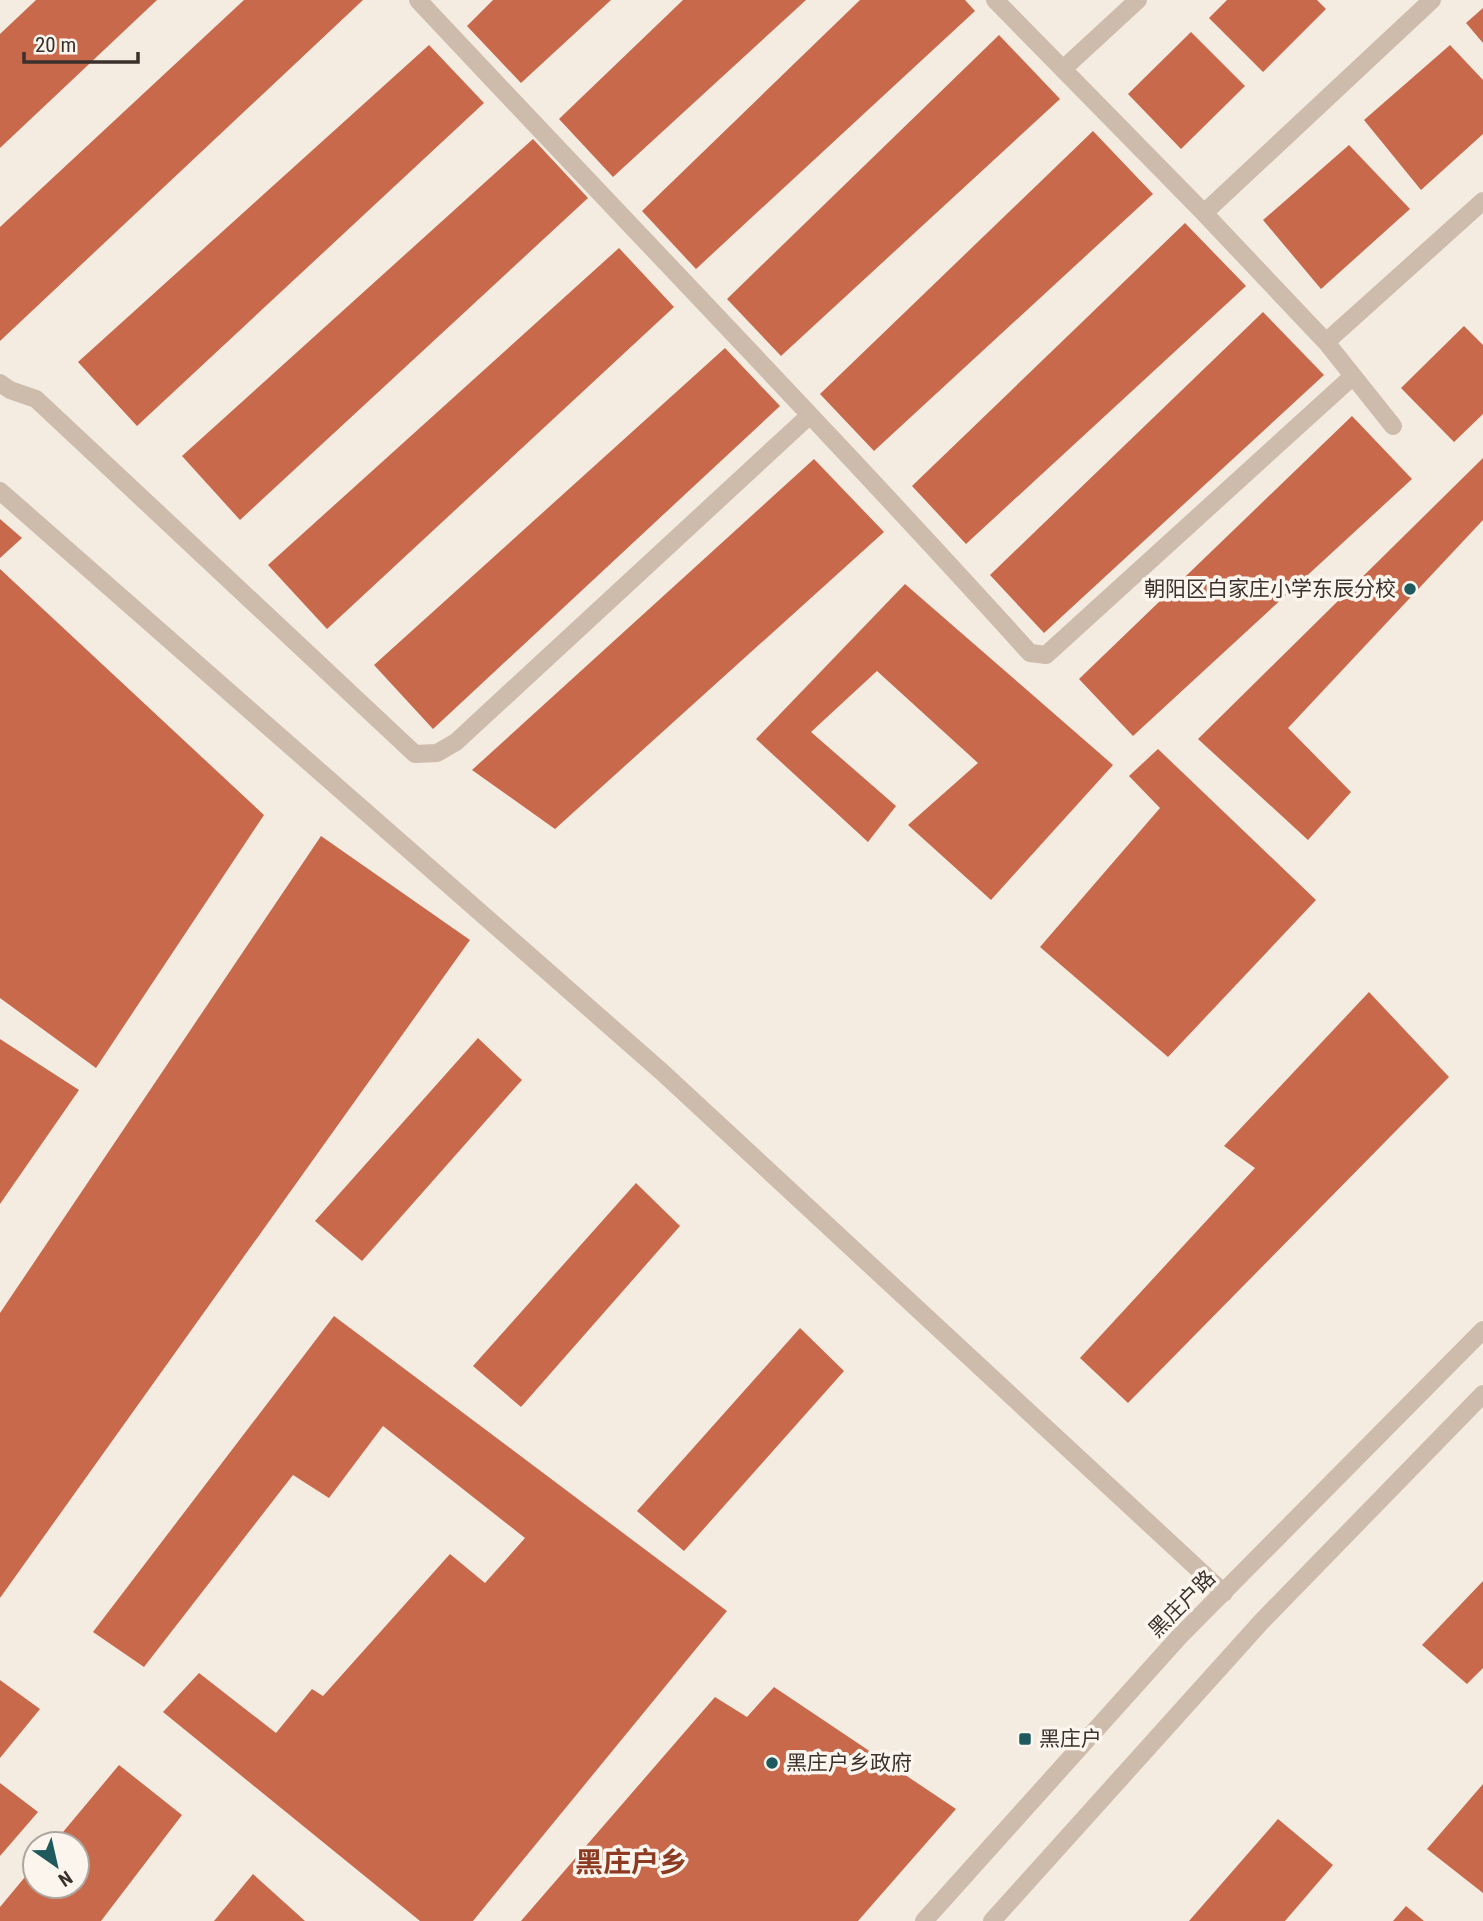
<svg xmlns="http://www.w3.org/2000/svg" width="1483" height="1921" font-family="'Roboto Condensed','Noto Sans SC',sans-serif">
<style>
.building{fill:#c8694b}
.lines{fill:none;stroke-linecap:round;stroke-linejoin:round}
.minor{stroke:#cdbbac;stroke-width:18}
.tertiary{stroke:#cdbbac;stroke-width:18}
.poi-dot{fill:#1f5a5e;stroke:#fbf5ee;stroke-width:2.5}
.labels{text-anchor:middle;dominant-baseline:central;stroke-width:7;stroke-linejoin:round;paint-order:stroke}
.poi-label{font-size:21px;fill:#3b302b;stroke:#fbf5ee;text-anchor:start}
.street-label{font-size:21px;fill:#3b302b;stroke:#fbf5ee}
.district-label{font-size:28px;font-weight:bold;fill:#8c3b22;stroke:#fbf5ee}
</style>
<rect width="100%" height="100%" fill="#f4ebe1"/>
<!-- building -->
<path class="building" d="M36 0H157L0 148V34Z
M244 0H363L0 341V227Z
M493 0H611L521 83 467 26Z
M683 0H806L613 177 559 119Z
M860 0H965L975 11 696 269 642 211Z
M1227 0H1317L1326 9 1263 72 1209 18Z
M1483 8V43L1466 23Z
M1191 32 1245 86 1181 149 1128 94Z
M999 35 1060 99 781 356 727 299Z
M429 45 484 103 137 426 78 362Z
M1450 45 1483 80V134L1421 190 1364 120Z
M1093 131 1153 194 874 451 820 394Z
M533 139 588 198 240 520 182 456Z
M1349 145 1410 209 1321 289 1263 220Z
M1185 223 1246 286 966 544 912 486Z
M619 248 674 307 327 629 268 565Z
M1263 312 1324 375 1044 633 990 575Z
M1464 326 1483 345V414L1454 442 1401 388Z
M725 348 780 406 433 729 374 665Z
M1352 416 1412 479 1133 736 1079 679Z
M1483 458V520L1288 728 1351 792 1308 840 1198 739Z
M814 459 884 532 555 829 472 770Z
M0 519 22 538 0 558Z
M0 569 264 815 96 1068 0 998Z
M905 584 1113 765 991 900 908 825 978 763 877 671 811 732 896 806 868 842 756 739Z
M1158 749 1316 900 1168 1057 1040 947 1160 808 1129 776Z
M321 836 470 940 0 1598V1313Z
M1369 992 1449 1077 1128 1403 1080 1358 1255 1168 1224 1146Z
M478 1038 522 1080 362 1261 315 1221Z
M0 1039 79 1090 0 1204Z
M636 1183 680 1226 521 1407 473 1366Z
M334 1316 727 1611 473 1921H420L163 1712 199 1673 276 1733 312 1689 323 1696 450 1554 485 1583 525 1538 383 1426 329 1498 293 1475 144 1667 93 1632Z
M800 1328 844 1371 684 1551 637 1511Z
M1483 1581V1668L1467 1684 1422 1645Z
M0 1680 40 1709 0 1758Z
M774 1687 956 1809 858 1921H521L715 1697 747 1717Z
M119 1765 182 1815 101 1921H0V1907L35 1865V1886H77V1844H53Z
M0 1783 38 1812 0 1856Z
M1483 1784V1893L1427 1849Z
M1278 1819 1333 1865 1285 1921H1189Z
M253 1874 305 1921H214Z
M1406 1906 1424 1921H1393Z"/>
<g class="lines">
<!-- minor -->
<path class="minor" d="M418 0C622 218 830 432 1030 653L1046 655 1353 376
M995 0 1204 213 1432 0
M1063 69 1138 0
M1204 213 1326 342 1483 201
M1326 342 1393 426
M0 383 10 390 36 399 415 754 437 753 456 742 810 415
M0 491 662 1072 1224 1593"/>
<!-- tertiary -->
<path class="tertiary" d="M924 1921 1179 1637 1483 1330
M992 1921 1262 1621 1483 1394"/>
</g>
<!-- markers -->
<g class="poi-dot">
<circle cx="1410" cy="589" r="7"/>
<rect x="1018" y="1732" width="14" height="14" rx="3.5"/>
<circle cx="772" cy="1763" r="7"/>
</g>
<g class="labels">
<!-- poi labels -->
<g class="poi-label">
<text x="1396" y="589" text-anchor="end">朝阳区白家庄小学东辰分校</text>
<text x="1039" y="1739">黑庄户</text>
<text x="786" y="1763">黑庄户乡政府</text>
</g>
<!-- street labels -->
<g class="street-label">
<text transform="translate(1182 1604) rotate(-45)">黑庄户路</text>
</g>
<!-- district labels -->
<g class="district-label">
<text x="631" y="1862">黑庄户乡</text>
</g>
</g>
<!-- north arrow -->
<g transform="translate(56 1865) rotate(146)"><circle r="33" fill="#fbf5ee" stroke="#aea6a0" stroke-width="2"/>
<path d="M0-5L12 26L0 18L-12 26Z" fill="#1f5a5e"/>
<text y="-10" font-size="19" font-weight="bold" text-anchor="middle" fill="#3b302b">N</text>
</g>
<!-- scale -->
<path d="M24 52v10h114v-10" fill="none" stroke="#3b302b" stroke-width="3.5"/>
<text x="35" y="52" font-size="21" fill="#3b302b" stroke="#fbf5ee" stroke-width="5" paint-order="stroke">20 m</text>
</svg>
